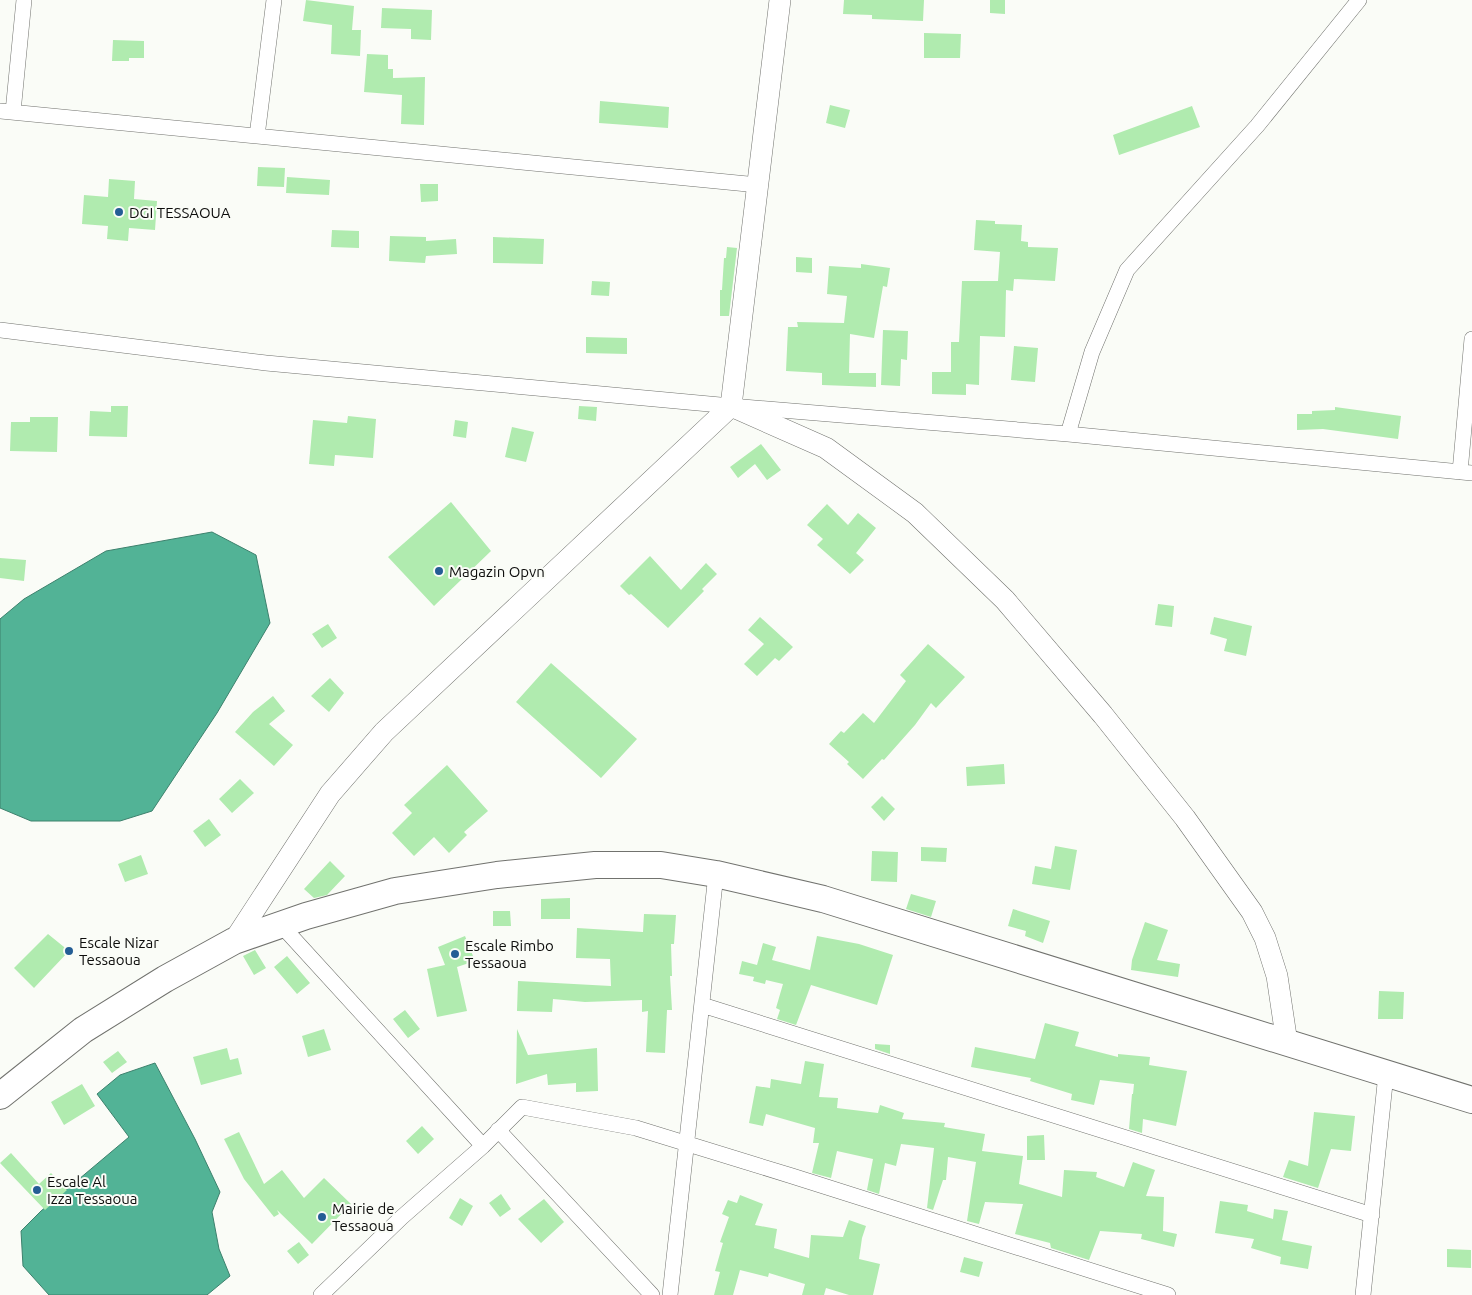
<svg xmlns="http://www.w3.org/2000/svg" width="1472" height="1295" font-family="Ubuntu,sans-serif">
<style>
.water{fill:#52b396;stroke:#3d816d}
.building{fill:#b0ebaf}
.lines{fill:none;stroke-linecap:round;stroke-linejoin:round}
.street-casing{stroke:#71726e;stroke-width:16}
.secondary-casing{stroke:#71726e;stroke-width:22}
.highway-casing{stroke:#71726e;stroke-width:28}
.street{stroke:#fff;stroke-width:15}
.secondary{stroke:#fff;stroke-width:21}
.highway{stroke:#fff;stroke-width:26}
.poi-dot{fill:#245d95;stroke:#fafcf7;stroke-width:2}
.labels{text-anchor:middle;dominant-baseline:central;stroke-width:4;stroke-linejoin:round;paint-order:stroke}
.poi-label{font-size:15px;fill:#0d0d0c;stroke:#fafcf7;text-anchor:start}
</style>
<rect width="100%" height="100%" fill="#fafcf7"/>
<!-- water -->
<path class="water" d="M212 532 256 555 270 623 217 713 152 811 120 821H31L0 808V619L24 599 106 551Z
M155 1063 195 1139 220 1192 212 1212 219 1249 230 1276 207 1295H49L23 1266 21 1231 41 1211 129 1137 97 1094 120 1075Z"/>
<!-- building -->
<path class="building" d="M306 0 354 6 352 30H361L360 56 331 54 332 25 303 21Z
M844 0H924L923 21 872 19V15L843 14Z
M990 0H1005V14L990 13Z
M382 8 432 10 431 40 411 39V29L381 28Z
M924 33 961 34 960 58H924Z
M113 40 144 41V58H129V61H112Z
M367 54 388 55V69H393V78L425 77 424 125 401 124 402 95 364 92Z
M600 101 669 107 668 128 599 123Z
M830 105 850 110 845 128 826 123Z
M1192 106 1200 127 1119 155 1113 135Z
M258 167 285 168 284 187 257 186Z
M287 177 330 180 329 195 286 193Z
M109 179 135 181 134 199 157 201 155 230 129 228 128 241 107 239 108 226 82 224 84 195 108 197Z
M420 184H438V201L421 202Z
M976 220 995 221V224L1022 225 1021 241 1028 242V247L1058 248 1055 281 1014 279 1013 291 1006 290 1005 337 980 336 979 385 966 384V395L932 394V372H951V342H959L962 281H998L1000 252 974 250Z
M332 230 359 231V248L331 247Z
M390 236 426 237V241L456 239 457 254 426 256 425 263 389 261Z
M493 237 544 239 543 264 493 263Z
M727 247 737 248 729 316H720V290H722L724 258H726Z
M796 257 812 258V273L796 272Z
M861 264 890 268 887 287 883 286 874 338 850 334 849 373H876V387L822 385V373L786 371 788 327H798L797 322 844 323 847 296 827 294 829 266 861 268Z
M592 281 610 282 609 296 591 295Z
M883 330 908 331 907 360 901 359 900 386 881 385Z
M586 337 627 338V354L586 353Z
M1014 346 1038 348 1035 382 1011 380Z
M111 406H128L127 437 89 436 90 411 111 412Z
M579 406 597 407 596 421 578 419Z
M1335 407 1401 416 1398 439 1323 429 1297 430V414H1312V411L1335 410Z
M348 416 376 419 373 458 335 455 334 466 309 464 313 420 347 423Z
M30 417H58L57 452 10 451 11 422H30Z
M455 420 468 422 466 438 453 436Z
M512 427 534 432 526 462 505 457Z
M761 444 781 470 767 480 755 464 738 478 730 467Z
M451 502 491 551 434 606 388 557Z
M827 504 848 525 858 513 876 528 856 553 864 560 850 574 817 545 823 539 807 525Z
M650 556 681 590 706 563 717 574 702 589 704 591 668 628 631 594 629 595 620 586Z
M0 558 26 560 24 581 0 578Z
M1158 604 1174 606 1172 627 1155 625Z
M760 617 793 647 779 661 775 658 757 676 744 664 764 644 748 630Z
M1214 617 1252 626 1246 656 1224 651 1227 639 1210 634Z
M328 624 337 638 322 648 312 634Z
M928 644 965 677 936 708 931 703 915 725 884 760 882 759 863 779 847 764 849 762 829 744 841 731 844 733 863 713 874 723 906 681 900 675Z
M551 663 637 739 601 778 516 702Z
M330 678 344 693 329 712 311 696Z
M273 696 285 711 269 724 293 745 274 766 235 732 253 712Z
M1004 764 1005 784 967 786 966 767Z
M447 765 488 811 464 832 467 835 449 853 434 837 414 856 392 833 412 813 404 805Z
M240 779 254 793 232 813 219 799Z
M882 796 895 809 884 821 871 807Z
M209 819 221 835 205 847 193 831Z
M1055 846 1077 850 1070 890 1032 884 1035 866 1051 869Z
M921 847 947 848 946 862 921 861Z
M872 851 898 852 897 882 871 881Z
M141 855 148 874 125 882 118 864Z
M330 861 345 876 327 895 314 898 304 889Z
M911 894 936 901 931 917 906 909Z
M570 898V919H541V899Z
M1013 909 1050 921 1043 943 1025 936 1026 931 1008 926Z
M493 911H510L511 926H493Z
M644 914 676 915 674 944H671L672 976H670L672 1010H667L665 1053 646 1052 648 1011 642 1012V1000L585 1002 553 999 552 1012 517 1011 518 981 611 986 610 959 576 958 577 928 643 932Z
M1145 922 1168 930 1157 960 1180 964 1178 977 1131 970 1132 960Z
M48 934 69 951 34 988 14 968Z
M465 936 475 961 457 967 467 1011 437 1017 427 969 445 965 438 947Z
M817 936 859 944 893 955 877 1005 811 985 796 1025 777 1019 780 1010 776 1008 783 984 766 980 765 984 753 981 754 977 739 974 742 961 757 965 763 943 776 947 772 960 810 970Z
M255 950 266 968 254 975 243 956Z
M287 956 310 983 297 994 274 967Z
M1379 991 1404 992 1403 1019H1378Z
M405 1010 420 1029 408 1038 393 1019Z
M1045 1023 1079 1032 1075 1046 1118 1057V1054L1150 1057 1149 1065 1187 1071 1176 1126 1143 1119 1142 1133 1129 1129 1132 1094H1133L1134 1084 1100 1080 1094 1105 1071 1100 1072 1094 1030 1081 1031 1078 971 1067 975 1047 1035 1059Z
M324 1029 331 1050 308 1057 302 1036Z
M517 1029 528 1055 597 1048 598 1091 576 1092V1083L548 1085 547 1074 516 1084Z
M875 1044 890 1045V1054L875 1049Z
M227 1048 230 1060 238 1058 242 1074 201 1085 193 1057Z
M118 1051 127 1062 112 1073 103 1062Z
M805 1061 824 1064 819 1097 838 1098 837 1108 878 1113 880 1105 904 1113 902 1119 945 1123 944 1127 985 1134 982 1151 1023 1156 1019 1184 1062 1197 1064 1170 1097 1172 1096 1177 1124 1187 1133 1162 1155 1170 1146 1196 1164 1197 1163 1231 1177 1234 1174 1247 1141 1239 1142 1234 1100 1231 1089 1260 1051 1248 1050 1243 1015 1234 1023 1204 985 1202 979 1224 967 1221 976 1162 948 1157 946 1180H943L933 1210 927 1208 934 1148 901 1144 896 1166 885 1163 879 1194 867 1190 873 1159 837 1151 831 1178 812 1173 819 1143H813L815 1128 766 1114 763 1126 749 1123 756 1086 770 1088 771 1079 801 1084Z
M82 1084 95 1106 64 1125 51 1102Z
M1314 1112 1355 1116 1351 1151 1331 1149 1318 1188 1283 1177 1289 1160 1308 1166Z
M422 1126 434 1139 418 1154 406 1141Z
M239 1132 264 1184 282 1170 304 1198 324 1178 351 1204 312 1244 277 1210 279 1214 274 1217 244 1179 224 1139Z
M1044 1135 1045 1160H1027V1136Z
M11 1153 39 1184 51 1173 67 1190 45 1210 0 1163Z
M501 1194 511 1209 500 1217 489 1203Z
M740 1195 763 1204 755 1225 777 1229 774 1248 809 1258 811 1235 843 1237 849 1220 866 1226 862 1238 859 1259 880 1264 873 1295H849L826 1288 824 1295H802L805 1284 769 1273 768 1277 740 1270 733 1295H714L720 1272 715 1271 723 1243 720 1242 729 1217 722 1214 728 1200 737 1203Z
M460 1198 473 1206 462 1226 449 1218Z
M544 1199 564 1222 541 1243 518 1219Z
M1220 1201 1248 1205 1247 1211 1273 1219 1274 1209 1288 1211 1282 1240 1312 1246 1308 1269 1280 1264 1281 1257 1251 1248 1254 1239 1215 1233Z
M299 1242 309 1255 298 1264 287 1251Z
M1447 1249 1471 1250V1268L1447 1267Z
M964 1257 983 1262 979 1277 960 1272Z"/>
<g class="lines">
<!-- street casing -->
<g class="street-casing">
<path id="street" d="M0 111 758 185
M13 112 24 0
M257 136 274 0
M0 330 266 363 731 406 1068 434 1472 473
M1068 434 1092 352 1127 270 1257 126 1359 0
M1460 472 1472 339
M281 925 483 1146
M702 1005 1372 1215
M498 1130 652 1295
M321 1295 402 1217 483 1146 522 1107 636 1128 792 1176 1168 1295
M670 1295 716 874
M1363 1295 1386 1074"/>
</g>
<!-- secondary casing -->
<g class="secondary-casing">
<path id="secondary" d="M731 406 826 448 915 513 1005 600 1103 715 1185 818 1252 912 1265 938 1277 976 1287 1043
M234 941 330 794 384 732 731 406 780 0"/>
</g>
<!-- highway casing -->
<g class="highway-casing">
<path id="highway" d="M0 1096 83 1030 165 979 234 941 306 916 395 891 497 875 595 865H661L716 874 823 899 1472 1100"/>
</g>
<!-- street -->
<use href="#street" class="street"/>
<!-- secondary -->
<use href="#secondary" class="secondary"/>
<!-- highway -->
<use href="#highway" class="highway"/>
</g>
<!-- markers -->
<g class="poi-dot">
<circle cx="119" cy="212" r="5"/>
<circle cx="439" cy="571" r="5"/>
<circle cx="69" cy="951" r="5"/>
<circle cx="455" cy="954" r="5"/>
<circle cx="37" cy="1190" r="5"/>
<circle cx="322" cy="1217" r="5"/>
</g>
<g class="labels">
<!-- poi labels -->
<g class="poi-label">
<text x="129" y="212">DGI TESSAOUA</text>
<text x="449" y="571">Magazin Opvn</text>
<text x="79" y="942">Escale Nizar<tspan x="79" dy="17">Tessaoua</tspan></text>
<text x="465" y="945">Escale Rimbo<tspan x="465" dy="17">Tessaoua</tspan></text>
<text x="47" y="1181">Escale Al<tspan x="47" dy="17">Izza Tessaoua</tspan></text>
<text x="332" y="1208">Mairie de<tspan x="332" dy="17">Tessaoua</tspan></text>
</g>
</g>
</svg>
